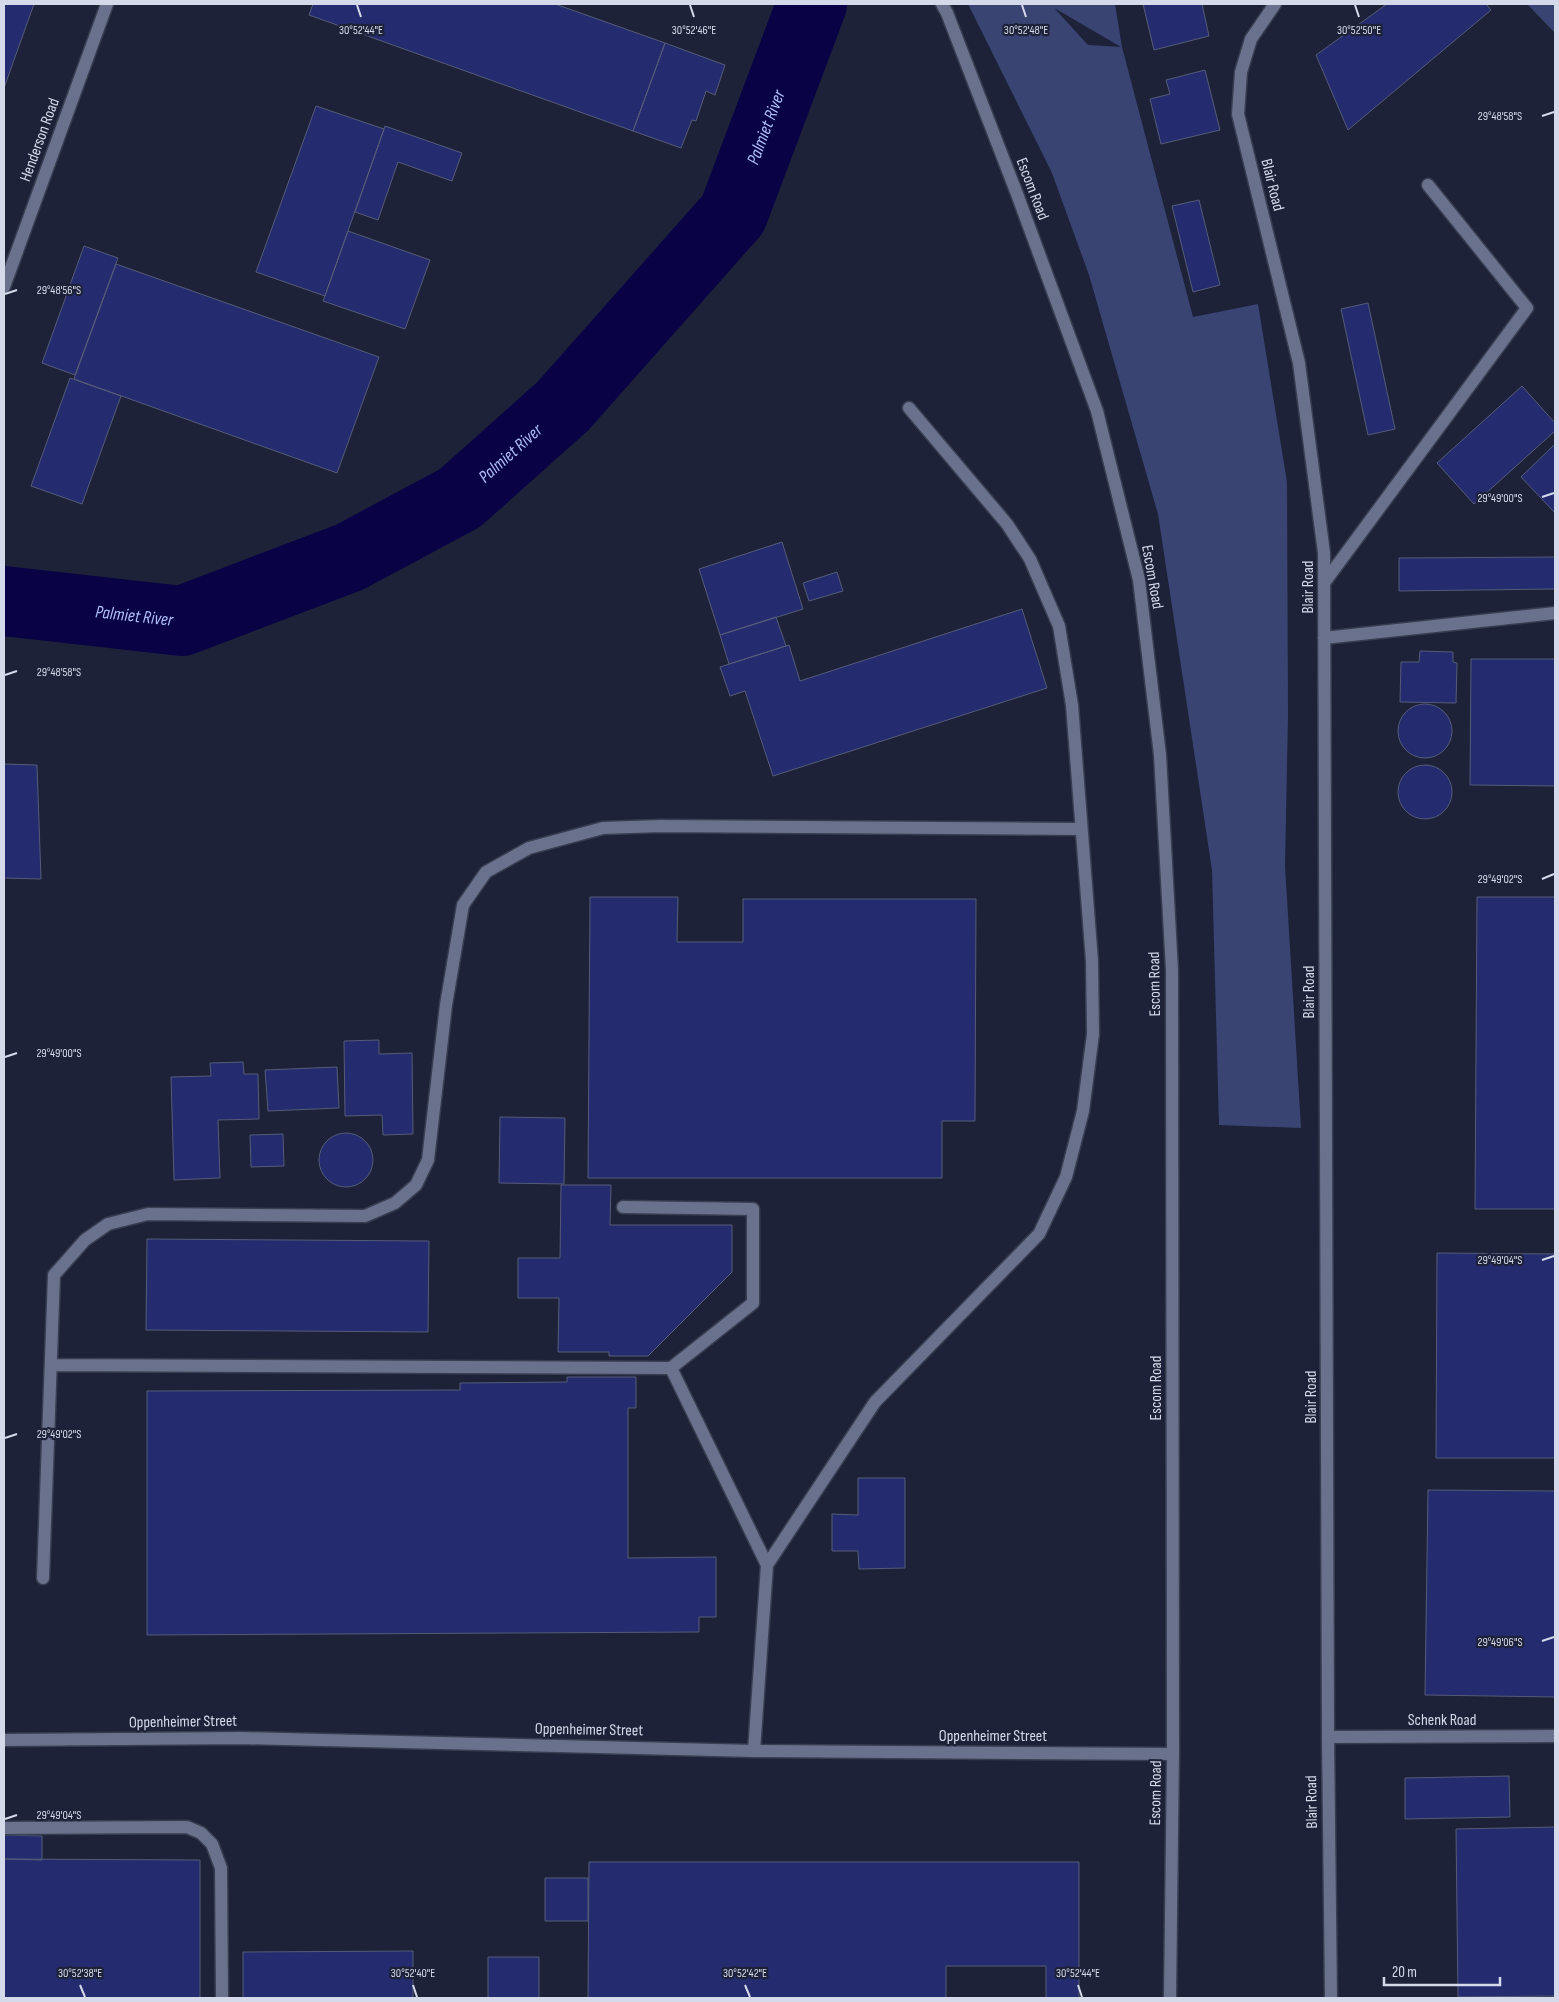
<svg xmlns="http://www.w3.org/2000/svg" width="1559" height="2002" font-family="'Sofia Sans Condensed',sans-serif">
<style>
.green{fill:#394473;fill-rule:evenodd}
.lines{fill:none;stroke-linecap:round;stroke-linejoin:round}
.river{stroke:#090245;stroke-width:70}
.building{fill:#242c6f;stroke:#555c77}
.minor-casing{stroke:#383d50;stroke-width:15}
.minor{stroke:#69718d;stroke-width:12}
.ticks{fill:none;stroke:#d5daea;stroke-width:2}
.labels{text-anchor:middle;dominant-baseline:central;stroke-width:4.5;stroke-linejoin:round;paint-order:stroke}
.street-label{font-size:16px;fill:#d5daea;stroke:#1d2239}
.water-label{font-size:18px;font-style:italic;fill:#afbffb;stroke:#1d2239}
.ticks-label{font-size:12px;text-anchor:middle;fill:#d5daea;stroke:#1d2239;stroke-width:4.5;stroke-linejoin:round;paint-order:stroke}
</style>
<rect width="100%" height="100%" fill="#1d2239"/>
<!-- green -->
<path class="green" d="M968 4H1115L1122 47 1193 317 1258 304 1287 482 1288 716 1285 866 1301 1128 1219 1125 1212 870 1158 514 1089 275 1052 173ZM1055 9H1056L1121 47 1088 45Z
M1527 4H1555V33Z"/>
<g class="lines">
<!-- river -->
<path class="river" id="s1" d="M4 601 182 621 350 557 460 498 563 406 733 214 812 4"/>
</g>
<!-- building -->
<path class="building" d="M4 4H34L4 88Z
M313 4H555L665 43 633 131 309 15Z
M1143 4H1202L1209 36 1154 50Z
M1387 4H1486L1491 10 1348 130 1316 55Z
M665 43 725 65 715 95 706 91 696 121 692 120 681 148 633 131Z
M1205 70 1220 130 1161 144 1150 99 1170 94 1166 80Z
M316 106 384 129 325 296 256 272Z
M385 126 462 153 452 181 398 162 378 220 355 212Z
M1199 200 1220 285 1193 292 1172 206Z
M348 231 430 260 405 329 323 301Z
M84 246 118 258 75 375 42 363Z
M116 264 379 357 337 473 74 379Z
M1368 303 1395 429 1368 435 1341 309Z
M70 378 121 396 82 504 31 486Z
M1522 386 1555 423V431L1474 504 1437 463Z
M1555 444V513L1521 477Z
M782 542 803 609 720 635 699 569Z
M1555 557V589L1399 591V558Z
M837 572 843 591 809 601 803 583Z
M1022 609 1047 688 773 776 745 691 730 696 720 667 789 645 800 681Z
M776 617 786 646 729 664 720 635Z
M1420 651 1453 652V662L1457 663 1456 703 1400 702 1401 662H1419Z
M1471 659H1555V786L1470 785Z
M1398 731a27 27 0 1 1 54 0a27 27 0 1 1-54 0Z
M4 764 37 765 41 879 4 878Z
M1398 792a27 27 0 1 1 54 0a27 27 0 1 1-54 0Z
M590 897H678L677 942H743V899H976L975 1121H942V1178H588Z
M1477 897H1555V1209H1475Z
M379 1040V1054L412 1053 413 1134 383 1135 382 1115 345 1116 344 1041Z
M243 1062 244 1074H258L259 1119 218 1120 220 1178 174 1180 171 1077 211 1076 210 1063Z
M337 1067 339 1108 268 1111 265 1070Z
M500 1117 565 1118 564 1184 499 1183Z
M319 1160a27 27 0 1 1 54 0a27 27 0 1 1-54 0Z
M283 1134 284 1166 251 1167 250 1135Z
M561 1185H611L610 1225H732V1272L648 1356H609V1352H558L559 1298H518V1258H560Z
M147 1239 429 1241 428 1332 146 1330Z
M1437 1253 1555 1254V1458H1436Z
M567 1377H636V1408H628V1558L716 1557V1617H699V1632L147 1635V1391L460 1390V1383L567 1382Z
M858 1478H905V1568L859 1569 858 1551H832V1514L858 1515Z
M1428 1490 1555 1491V1697L1425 1695Z
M1509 1776 1510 1817 1405 1819V1778Z
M1555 1827V1996L1458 1997 1456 1829Z
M4 1835 42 1836V1860L4 1859Z
M4 1859 200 1860V1998H4Z
M589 1862H1079V1998H1046V1966H946V1998H588Z
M545 1878H588V1921H545Z
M413 1951V1998H243V1952Z
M488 1957H539V1998H488Z"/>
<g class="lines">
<!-- minor casing -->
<g class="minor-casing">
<path id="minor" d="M942 4 947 13 1017 194 1097 411 1139 580 1160 755 1172 970 1173 1754 1170 1998
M1275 4 1251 39 1241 72 1238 114 1299 363 1324 553 1328 1737 1331 1998
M4 287 107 4
M1324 583 1527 308 1428 185
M1324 638 1555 613
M51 1365 671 1368 753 1303V1209L623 1207
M671 1368 767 1565
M43 1578 54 1275 85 1240 108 1224 148 1214 365 1216 395 1203 416 1185 428 1160 446 1005 463 905 486 872 529 848 603 828 660 826 1081 829
M1328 1737 1555 1736
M4 1740 240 1738 754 1751 1173 1754
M754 1751 767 1565 875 1402 1039 1234 1066 1177 1083 1111 1093 1034 1092 961 1072 705 1059 626 1030 559 1007 524 909 408
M4 1828 187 1827 201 1833 212 1844 221 1868 222 1998"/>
</g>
<!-- minor -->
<use href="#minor" class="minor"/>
</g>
<!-- ticks -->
<path class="ticks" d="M357 5 361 17M690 5 694 17M1022 5 1026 17M1355 5 1359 17M1542 116 1554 112M5 294 17 290M1542 497 1554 493M5 675 17 671M1542 879 1554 874M5 1057 17 1053M1542 1260 1554 1256M5 1438 17 1434M1542 1641 1554 1637M5 1819 17 1815M80 1985 85 1997M413 1985 417 1997M745 1985 750 1997M1078 1985 1082 1997"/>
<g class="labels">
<!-- street labels -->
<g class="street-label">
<text transform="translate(40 140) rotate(-70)">Henderson Road</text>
<text transform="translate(1272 185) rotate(76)">Blair Road</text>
<text transform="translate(1032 189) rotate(69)">Escom Road</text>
<text transform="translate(1152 577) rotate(80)">Escom Road</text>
<text transform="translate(1308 587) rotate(-90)">Blair Road</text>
<text transform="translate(1155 984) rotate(-91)">Escom Road</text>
<text transform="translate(1309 992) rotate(-90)">Blair Road</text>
<text transform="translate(1156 1388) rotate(-90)">Escom Road</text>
<text transform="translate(1311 1397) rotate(-90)">Blair Road</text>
<text x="1442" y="1720">Schenk Road</text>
<text transform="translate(183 1722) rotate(-1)">Oppenheimer Street</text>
<text transform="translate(589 1730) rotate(1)">Oppenheimer Street</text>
<text x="993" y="1736">Oppenheimer Street</text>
<text transform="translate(1156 1793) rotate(-89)">Escom Road</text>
<text transform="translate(1312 1802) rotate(-91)">Blair Road</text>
</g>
<!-- water labels -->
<g class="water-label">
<text stroke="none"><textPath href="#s1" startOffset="971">Palmiet River</textPath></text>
<text stroke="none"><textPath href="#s1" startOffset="551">Palmiet River</textPath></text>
<text stroke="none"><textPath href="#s1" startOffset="131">Palmiet River</textPath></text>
</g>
</g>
<g class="ticks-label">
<text x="1359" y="34">30°52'50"E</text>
<text x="361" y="34">30°52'44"E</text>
<text x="694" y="34">30°52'46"E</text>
<text x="1026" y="34">30°52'48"E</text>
<text x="1500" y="120">29°48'58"S</text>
<text x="59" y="294">29°48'56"S</text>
<text x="1500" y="502">29°49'00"S</text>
<text x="59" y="676">29°48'58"S</text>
<text x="1500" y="883">29°49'02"S</text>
<text x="59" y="1057">29°49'00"S</text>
<text x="1500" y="1264">29°49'04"S</text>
<text x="59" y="1438">29°49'02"S</text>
<text x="1500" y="1646">29°49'06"S</text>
<text x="59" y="1819">29°49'04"S</text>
<text x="80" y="1977">30°52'38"E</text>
<text x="413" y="1977">30°52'40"E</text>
<text x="745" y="1977">30°52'42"E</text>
<text x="1078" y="1977">30°52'44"E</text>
</g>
<!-- border -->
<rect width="1559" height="2002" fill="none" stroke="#d5daea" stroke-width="10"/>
<!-- scale -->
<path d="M1384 1977v8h116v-8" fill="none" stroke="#d5daea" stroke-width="2.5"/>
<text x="1392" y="1977" font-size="15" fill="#d5daea" stroke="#1d2239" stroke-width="4" paint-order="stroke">20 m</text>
</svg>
